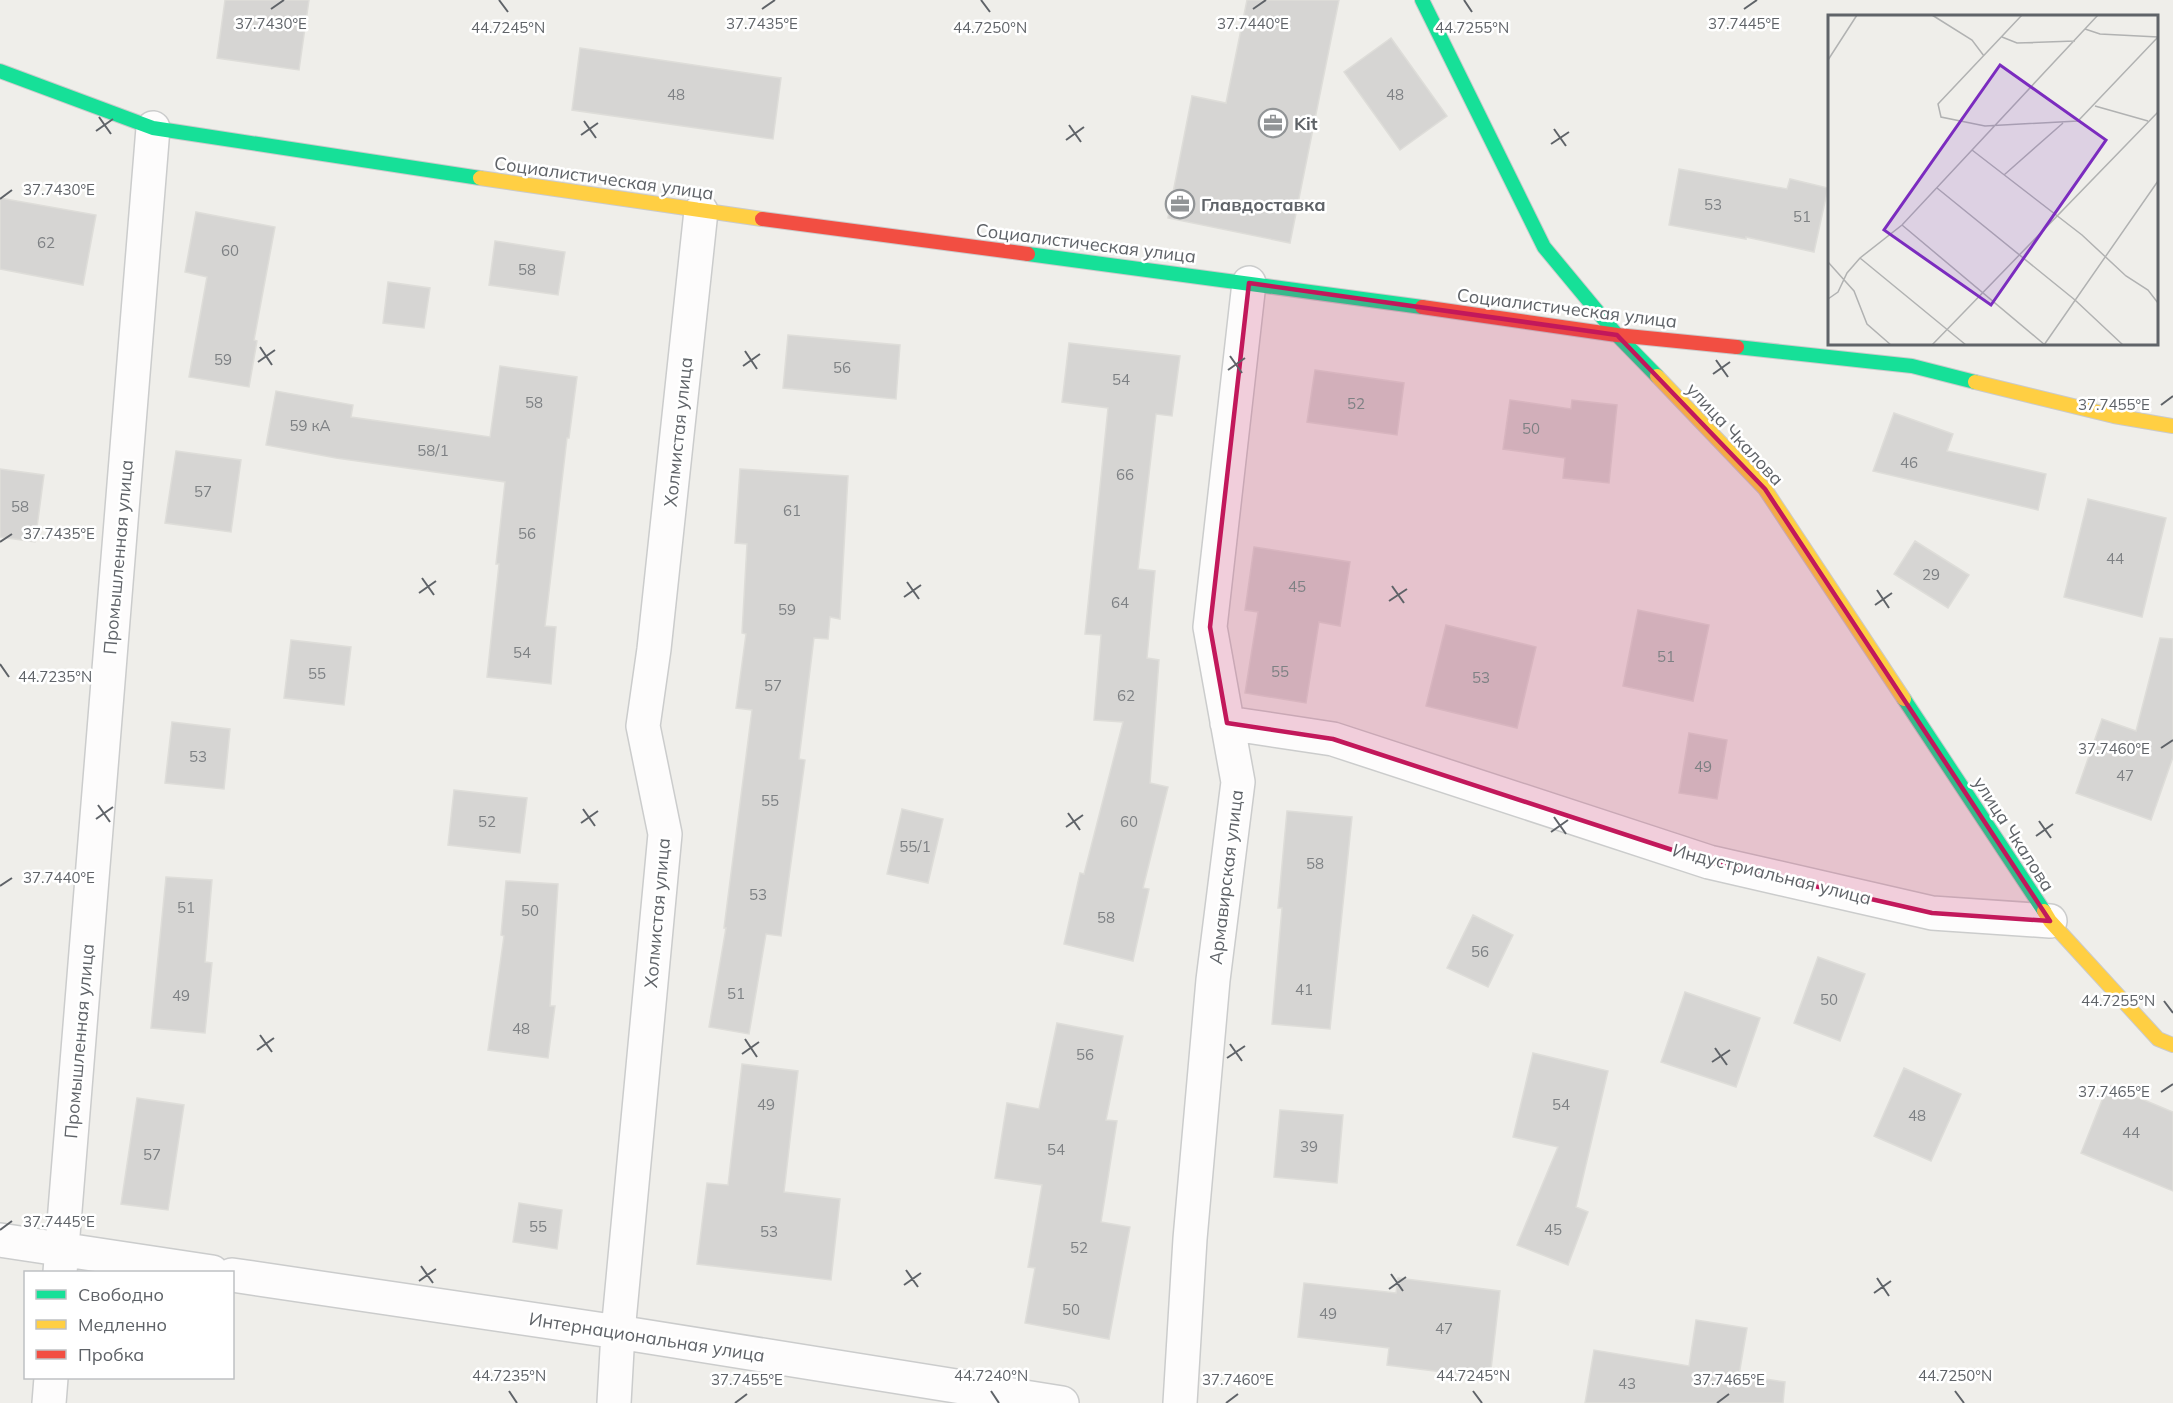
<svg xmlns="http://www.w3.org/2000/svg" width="2173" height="1403" font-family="Mulish,sans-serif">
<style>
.building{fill:#d6d5d3;stroke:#deddd9;stroke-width:1.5}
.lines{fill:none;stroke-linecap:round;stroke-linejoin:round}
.street-casing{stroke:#cbcccc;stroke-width:36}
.fast-casing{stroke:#cacacb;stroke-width:16}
.slow-casing{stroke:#cacacb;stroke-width:16}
.jam-casing{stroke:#cacacb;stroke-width:16}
.street{stroke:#fdfcfc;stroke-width:33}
.fast{stroke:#16e098;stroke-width:14}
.slow{stroke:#ffcf43;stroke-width:14}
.jam{stroke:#f24e42;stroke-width:14}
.marked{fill:#c2185b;fill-opacity:0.2;stroke:#c2185b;stroke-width:4.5;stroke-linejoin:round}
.ticks{fill:none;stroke:#5f6368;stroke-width:2}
.labels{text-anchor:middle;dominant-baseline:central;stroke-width:5;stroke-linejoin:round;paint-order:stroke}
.number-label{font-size:15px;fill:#7e8184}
.poi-label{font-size:18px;font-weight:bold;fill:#5f6368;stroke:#fff;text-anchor:start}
.street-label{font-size:18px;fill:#5f6368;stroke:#fff}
.inset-road{fill:none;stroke:#b1b2b2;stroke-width:1.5}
.view{fill:#7b2cbf;fill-opacity:0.15;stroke:#7b2cbf;stroke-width:3}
.inset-edge{fill:none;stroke:#5f6368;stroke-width:3}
.ticks-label{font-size:15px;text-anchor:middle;fill:#5f6368;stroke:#fff;stroke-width:5;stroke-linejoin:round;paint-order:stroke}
</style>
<rect width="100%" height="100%" fill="#efeeea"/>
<!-- building -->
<path class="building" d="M225 0H309L299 70 217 58Z
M1247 0H1339L1290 243 1168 218 1192 96 1226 103Z
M1391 38 1447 116 1400 150 1344 72Z
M580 48 781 78 773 139 572 110Z
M1679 169 1787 189 1790 179 1828 188 1814 252 1746 237V239L1669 225Z
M0 198 96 215 83 285 0 269Z
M196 212 275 227 254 340 257 341 249 387 189 377 207 277 185 272Z
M495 241 565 252 558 295 489 285Z
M388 282 430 288 424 328 383 323Z
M788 335 900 345 896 399 783 388Z
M1069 343 1180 356 1172 416 1156 414 1138 569 1155 571 1147 658 1159 660 1150 783 1168 787 1143 888 1149 889 1133 961 1064 944 1080 873 1084 874 1123 722 1094 720 1101 635 1085 634 1108 408 1062 402Z
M500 366 577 377 569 438H567L545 626 556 627 551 684 487 677 499 564H496L505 482 336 458 266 445 276 391 353 405 351 417 490 437Z
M1315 370 1404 383 1397 435 1307 422Z
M1510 400 1571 409 1572 400 1617 405 1609 483 1563 478 1565 458 1503 449Z
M1894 413 1953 434 1947 451 2046 474 2038 510 1873 471Z
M176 451 241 460 231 532 165 523Z
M0 469 44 475 35 542 0 537Z
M740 469 848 476 840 619 830 617 828 639 814 638 799 759 805 760 781 936 766 934 749 1034 709 1027 726 928H724L752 710 736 708 746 634 742 633 747 544 735 543Z
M2088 499 2166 518 2142 617 2064 597Z
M1915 541 1969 575 1948 608 1894 574Z
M1254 547 1350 562 1340 626 1319 622 1306 703 1245 693 1258 612 1245 610Z
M1638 610 1709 625 1693 701 1623 686Z
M1446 625 1536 647 1517 728 1426 706Z
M2160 638 2173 639V757L2151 820 2076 793 2102 719 2136 731Z
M291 640 351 647 344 705 284 698Z
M172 722 230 729 224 789 165 783Z
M1689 733 1727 740 1717 799 1679 793Z
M454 790 527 798 520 853 448 845Z
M902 809 943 819 928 883 887 874Z
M1287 811 1352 817 1330 1029 1272 1024 1282 908H1278Z
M166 877 212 880 205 962 212 963 205 1033 151 1028Z
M506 881 558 884 550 1006H555L548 1058 488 1050 504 936 501 935Z
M1473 915 1513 935 1488 987 1447 968Z
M1818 957 1865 974 1840 1041 1794 1023Z
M1685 992 1760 1018 1736 1087 1661 1062Z
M1057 1023 1123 1036 1106 1120 1117 1121 1101 1222 1130 1227 1109 1339 1025 1323 1035 1268 1028 1267 1042 1185 995 1178 1007 1103 1039 1109Z
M1533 1053 1608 1071 1576 1207 1588 1212 1568 1265 1517 1245 1558 1147 1513 1137Z
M742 1064 798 1071 784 1192 840 1199 831 1280 697 1264 707 1183 728 1185Z
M1904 1068 1961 1094 1931 1161 1874 1136Z
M2108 1085 2173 1112V1191L2081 1153Z
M137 1098 184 1105 168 1210 121 1204Z
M1280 1110 1343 1115 1337 1183 1274 1177Z
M519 1203 562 1210 557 1249 513 1242Z
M1398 1278 1500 1291 1490 1378 1387 1365 1389 1348 1298 1337 1304 1283 1396 1293Z
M1696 1320 1747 1328 1739 1375 1785 1382 1783 1403H1585L1594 1350 1689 1366Z"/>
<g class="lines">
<!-- street casing -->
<g class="street-casing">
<path id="street" d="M1227 723 1333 739 1709 862 1932 913 2050 921
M0 1240 212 1272
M60 1272 153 128
M232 1275 618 1332 1062 1403
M49 1403 51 1378
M614 1403 618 1332 665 834 643 726 654 649 701 211
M1180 1403 1190 1239 1213 980 1238 782 1210 627 1249 283"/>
</g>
<!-- fast casing -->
<g class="fast-casing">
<path id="fast" d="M1422 0 1544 247 1617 335 1657 376
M0 71 153 128 480 178
M1028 254 1422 307
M1737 347 1912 366 1975 382
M1904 699 2044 911"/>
</g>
<!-- slow casing -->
<g class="slow-casing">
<path id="slow" d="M480 178 762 219
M1657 376 1765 489 1904 699
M1975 382 2114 416 2173 426
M2044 911 2050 921 2158 1039 2173 1045"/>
</g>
<!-- jam casing -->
<g class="jam-casing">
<path id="jam" d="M762 219 1028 254
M1422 307 1617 335 1737 347"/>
</g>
<!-- street -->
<use href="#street" class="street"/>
<!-- fast -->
<use href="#fast" class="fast"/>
<!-- slow -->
<use href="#slow" class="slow"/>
<!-- jam -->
<use href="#jam" class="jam"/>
</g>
<!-- marked area -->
<path class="marked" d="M1249 283 1617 335 1765 489 2050 921 1932 913 1709 862 1333 739 1227 723 1210 627Z"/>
<!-- ticks -->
<path class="ticks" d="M499 0 508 12M981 0 990 12M1464 0 1472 12M271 9 284 0M762 9 775 0M1253 9 1266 0M1744 9 1757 0M99 117 111 134M584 121 596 138M1069 125 1081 142M1554 129 1566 146M96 131 113 119M581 135 598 123M1066 140 1084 127M1551 144 1569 132M0 199 12 190M260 347 272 365M745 351 757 369M1230 356 1242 373M1716 360 1728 377M258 362 275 350M743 366 760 354M1228 370 1245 358M1713 374 1730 362M2161 405 2173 396M0 542 12 534M422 578 434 595M907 582 919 599M1392 586 1404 603M1877 590 1889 608M419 593 436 581M904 597 921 585M1389 601 1407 589M1875 605 1892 593M0 664 9 677M2161 748 2173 740M98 805 110 822M583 809 595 826M1068 813 1080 830M1554 817 1566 834M96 819 113 807M2039 821 2051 838M581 823 598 811M1066 827 1083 815M1551 832 1568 820M2036 836 2053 824M0 886 12 878M2164 1001 2173 1013M260 1035 272 1052M745 1039 757 1057M1230 1044 1242 1061M1715 1048 1727 1065M257 1050 274 1038M742 1054 759 1042M1227 1058 1245 1046M1712 1062 1730 1050M2161 1092 2173 1084M0 1230 12 1221M421 1266 433 1283M906 1270 918 1287M1391 1274 1403 1291M1877 1278 1889 1296M419 1281 436 1269M904 1285 921 1273M1389 1289 1406 1277M1874 1293 1891 1281M509 1391 517 1403M991 1391 999 1403M1473 1391 1482 1403M1955 1391 1964 1403M735 1403 747 1394M1226 1403 1238 1394M1717 1403 1729 1394"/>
<!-- icons -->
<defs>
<g id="office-ring" transform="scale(1.5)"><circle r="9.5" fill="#fff" stroke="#919496" stroke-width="1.5"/><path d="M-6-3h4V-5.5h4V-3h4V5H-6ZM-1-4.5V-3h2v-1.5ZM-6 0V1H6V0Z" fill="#919496"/></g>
</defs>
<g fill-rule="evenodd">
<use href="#office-ring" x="1273" y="123"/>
<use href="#office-ring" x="1180" y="204"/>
</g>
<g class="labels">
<!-- number labels -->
<g class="number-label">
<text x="676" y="94">48</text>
<text x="1395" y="94">48</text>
<text x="1713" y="204">53</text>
<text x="1802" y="216">51</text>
<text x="46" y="242">62</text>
<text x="230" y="250">60</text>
<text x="527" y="269">58</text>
<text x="223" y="359">59</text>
<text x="842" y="367">56</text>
<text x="1121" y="379">54</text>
<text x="534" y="402">58</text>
<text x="1356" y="403">52</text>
<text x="310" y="425">59 кА</text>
<text x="1531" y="428">50</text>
<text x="433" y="450">58/1</text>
<text x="1909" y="462">46</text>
<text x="1125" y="474">66</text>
<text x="203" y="491">57</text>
<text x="20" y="506">58</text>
<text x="792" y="510">61</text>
<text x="527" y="533">56</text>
<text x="2115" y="558">44</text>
<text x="1931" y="574">29</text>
<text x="1297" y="586">45</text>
<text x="1120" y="602">64</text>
<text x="787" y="609">59</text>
<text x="522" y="652">54</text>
<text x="1666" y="656">51</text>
<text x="1280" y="671">55</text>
<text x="317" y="673">55</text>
<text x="1481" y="677">53</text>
<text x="773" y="685">57</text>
<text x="1126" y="695">62</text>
<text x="198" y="756">53</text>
<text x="1703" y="766">49</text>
<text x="2125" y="775">47</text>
<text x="770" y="800">55</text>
<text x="487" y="821">52</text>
<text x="1129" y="821">60</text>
<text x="915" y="846">55/1</text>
<text x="1315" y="863">58</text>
<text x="758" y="894">53</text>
<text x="186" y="907">51</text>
<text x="530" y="910">50</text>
<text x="1106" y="917">58</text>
<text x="1480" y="951">56</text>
<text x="1304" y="989">41</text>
<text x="736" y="993">51</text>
<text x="181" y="995">49</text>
<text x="1829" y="999">50</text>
<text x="521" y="1028">48</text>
<text x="1085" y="1054">56</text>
<text x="766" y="1104">49</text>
<text x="1561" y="1104">54</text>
<text x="1917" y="1115">48</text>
<text x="2131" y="1132">44</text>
<text x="1309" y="1146">39</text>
<text x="1056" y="1149">54</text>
<text x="152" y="1154">57</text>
<text x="538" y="1226">55</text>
<text x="1553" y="1229">45</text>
<text x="769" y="1231">53</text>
<text x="1079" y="1247">52</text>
<text x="1071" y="1309">50</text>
<text x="1328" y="1313">49</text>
<text x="1444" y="1328">47</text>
<text x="1627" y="1383">43</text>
</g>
<!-- poi labels -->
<g class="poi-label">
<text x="1294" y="123">Kit</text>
<text x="1201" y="204">Главдоставка</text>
</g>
<!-- street labels -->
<g class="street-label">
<text transform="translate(604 178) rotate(8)">Социалистическая улица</text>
<text transform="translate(1086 243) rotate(7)">Социалистическая улица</text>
<text transform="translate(1567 308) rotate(7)">Социалистическая улица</text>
<text transform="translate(678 432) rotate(-84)">Холмистая улица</text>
<text transform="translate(1735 434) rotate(47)">улица Чкалова</text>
<text transform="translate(118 557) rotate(-85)">Промышленная улица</text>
<text transform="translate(2014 834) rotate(57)">улица Чкалова</text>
<text transform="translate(1772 874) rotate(14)">Индустриальная улица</text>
<text transform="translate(1226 877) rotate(-83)">Армавирская улица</text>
<text transform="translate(657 913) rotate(-85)">Холмистая улица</text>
<text transform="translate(79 1041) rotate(-85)">Промышленная улица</text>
<text transform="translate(647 1337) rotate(9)">Интернациональная улица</text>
</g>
</g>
<!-- overview -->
<g transform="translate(1828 15)">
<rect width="330" height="330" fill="#efeeea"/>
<path class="inset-road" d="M104 0 144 25 156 41M194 0 110 89 113 102 157 111 250 106 330 22M257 14 272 19 330 22M174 22 189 28 247 26M0 45 29 0M267 91 320 106M144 135 254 220 298 261 320 275 330 288M176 160 235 108M109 173 247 285 295 330M74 210 217 330M32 243 138 330M0 247 26 276 39 309 63 330M0 284 10 277 19 258 32 243 74 210 270 0M104 330 330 97M216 330 330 166"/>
<path class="view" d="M172 50 278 125 163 290 56 215Z"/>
<rect width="330" height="330" class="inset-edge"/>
</g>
<g class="ticks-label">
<text x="271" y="29">37.7430°E</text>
<text x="762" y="29">37.7435°E</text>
<text x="1253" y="29">37.7440°E</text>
<text x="1744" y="29">37.7445°E</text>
<text x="508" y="33">44.7245°N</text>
<text x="990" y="33">44.7250°N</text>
<text x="1472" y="33">44.7255°N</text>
<text x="59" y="195">37.7430°E</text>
<text x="2114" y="410">37.7455°E</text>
<text x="59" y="539">37.7435°E</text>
<text x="55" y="682">44.7235°N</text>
<text x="2114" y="754">37.7460°E</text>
<text x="59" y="883">37.7440°E</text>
<text x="2118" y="1006">44.7255°N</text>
<text x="2114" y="1097">37.7465°E</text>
<text x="59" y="1227">37.7445°E</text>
<text x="509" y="1381">44.7235°N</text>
<text x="991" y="1381">44.7240°N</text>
<text x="1473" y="1381">44.7245°N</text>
<text x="1955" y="1381">44.7250°N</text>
<text x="747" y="1385">37.7455°E</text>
<text x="1238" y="1385">37.7460°E</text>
<text x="1729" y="1385">37.7465°E</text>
</g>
<!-- legend -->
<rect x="24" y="1271" width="210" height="108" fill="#ffffff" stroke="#bfc1c3" stroke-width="1.5"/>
<rect x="36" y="1290" width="30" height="9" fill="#16e098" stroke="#bfc1c3" stroke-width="1.5"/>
<text x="78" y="1301" font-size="18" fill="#5f6368">Свободно</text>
<rect x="36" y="1320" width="30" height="9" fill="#ffcf43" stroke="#bfc1c3" stroke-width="1.5"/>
<text x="78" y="1331" font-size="18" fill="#5f6368">Медленно</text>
<rect x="36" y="1350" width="30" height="9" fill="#f24e42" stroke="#bfc1c3" stroke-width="1.5"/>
<text x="78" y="1361" font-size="18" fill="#5f6368">Пробка</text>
</svg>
